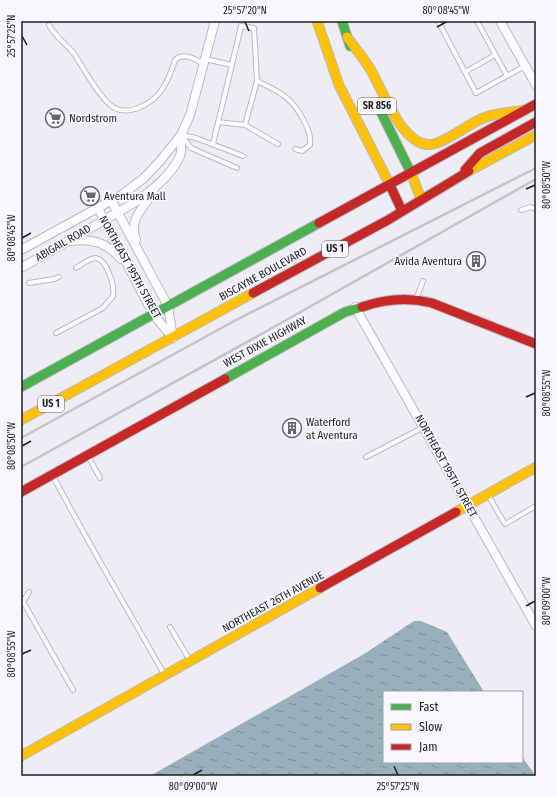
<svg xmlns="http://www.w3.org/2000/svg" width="557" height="797" font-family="'Fira Sans Condensed',sans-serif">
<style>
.water{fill:url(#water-ripples)}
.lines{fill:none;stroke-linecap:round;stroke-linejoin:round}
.lane-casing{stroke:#bbb9c1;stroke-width:6}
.street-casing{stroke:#bbb9c1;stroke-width:10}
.fast-casing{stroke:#bbb9c1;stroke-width:11}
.slow-casing{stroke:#bbb9c1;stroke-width:11}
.jam-casing{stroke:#bbb9c1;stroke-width:11}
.lane{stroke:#fcfcfe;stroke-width:4}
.street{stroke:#fcfcfe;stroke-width:8}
.fast{stroke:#4caf50;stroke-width:9}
.slow{stroke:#ffc107;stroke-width:9}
.jam{stroke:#c62828;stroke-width:9}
.rail{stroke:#c4c3c6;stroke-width:2.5}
.ticks{fill:none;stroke:#1f1e24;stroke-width:1.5}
.labels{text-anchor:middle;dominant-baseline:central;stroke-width:3.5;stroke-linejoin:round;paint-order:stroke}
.shield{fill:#f8f6fe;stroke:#605f65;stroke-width:1}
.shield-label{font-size:10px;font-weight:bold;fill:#1f1e24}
.poi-label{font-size:11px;fill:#1f1e24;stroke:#f8f6fe;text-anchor:start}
.street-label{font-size:11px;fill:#1f1e24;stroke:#f8f6fe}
.neatline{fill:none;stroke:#1f1e24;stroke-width:1.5}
.ticks-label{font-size:10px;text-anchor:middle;fill:#1f1e24}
</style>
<defs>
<pattern id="water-ripples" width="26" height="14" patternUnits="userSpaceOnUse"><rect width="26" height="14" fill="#98b0ba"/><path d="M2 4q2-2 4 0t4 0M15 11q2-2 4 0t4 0" fill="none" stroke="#7b8f97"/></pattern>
</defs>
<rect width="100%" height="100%" fill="#eeecf5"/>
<!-- water -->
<path class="water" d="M414 621H421L447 632 484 692H384V762H522V757L536 776H150L364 654Z"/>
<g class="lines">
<!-- lane casing -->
<g class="lane-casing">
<path id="lane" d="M438 21 476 93 525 66
M477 21 507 76
M49 25C55 37 67 44 75 55 83 68 101 100 113 107 129 117 154 103 163 88 168 80 172 70 175 60 184 52 194 59 203 63
M205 59 232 65
M465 72 495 55
M257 81C280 92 292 97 304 121 308 129 311 135 310 145L302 151 295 149
M245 125 278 144
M182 135 196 138 243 156
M183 137 191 148 237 168
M213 144C222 105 232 66 241 26L254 28 257 81 245 125 218 122
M521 210 531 207 536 209
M29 283 54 279 59 277
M417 297 423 281
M56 333 103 308 113 296C115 286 107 260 96 258 89 258 81 265 76 268
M88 456 100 478
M366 457 424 427
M53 476C88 543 127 608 164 674
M488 495 505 524 536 506
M21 598 73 690
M23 602 29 592
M170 627 189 659"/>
</g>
<!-- street casing -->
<g class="street-casing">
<path id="street" d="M500 21 536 85
M111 200 168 306 173 338
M98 208 153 314 172 337
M136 240C128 217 145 208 154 190
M70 241C92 238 106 242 121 259
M21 250 123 194 144 178 160 161 181 135 190 115 215 21
M21 268 134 203C151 191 171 176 180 156 182 150 181 141 181 135
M355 307 536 626"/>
</g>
<!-- fast casing -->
<g class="fast-casing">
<path id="fast" d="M342 21 350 46
M379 108 411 173
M225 379 345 312 362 307
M21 387 319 223"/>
</g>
<!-- slow casing -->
<g class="slow-casing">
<path id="slow" d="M317 21 339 85 390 185
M347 37C354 47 362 56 369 67 382 87 404 156 437 143 454 137 469 123 486 117 498 113 513 112 525 110
M469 171 536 135
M411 173 421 199
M21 420 253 293
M456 512 536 467
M21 756 320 588"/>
</g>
<!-- jam casing -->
<g class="jam-casing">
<path id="jam" d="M465 170 480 153 536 122
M390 185 402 211
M319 223 536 104
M253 293 388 220 469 171
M362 307C385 299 408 297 432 303L536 344
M21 492 225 379
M320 588 456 512"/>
</g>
<!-- lane -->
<use href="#lane" class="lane"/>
<!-- street -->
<use href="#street" class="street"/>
<!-- fast -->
<use href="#fast" class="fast"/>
<!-- slow -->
<use href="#slow" class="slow"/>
<!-- jam -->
<use href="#jam" class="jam"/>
<!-- rail -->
<path class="rail" d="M21 438 236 320 536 168
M21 467 265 332 536 179"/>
</g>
<!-- ticks -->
<path class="ticks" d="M245 22 249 31M437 27 446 22M22 36 27 45M526 189 535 185M22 238 31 233M526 397 535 393M22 446 31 441M526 606 535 601M22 654 31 650M394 766 398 775M193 775 202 770"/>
<!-- icons -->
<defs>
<g id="supermarket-ring" transform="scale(1)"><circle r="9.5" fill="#f8f6fe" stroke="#67666d" stroke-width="1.5"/><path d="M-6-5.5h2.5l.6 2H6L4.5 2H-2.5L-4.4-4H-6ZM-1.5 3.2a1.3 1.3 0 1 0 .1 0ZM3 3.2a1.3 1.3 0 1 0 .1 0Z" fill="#67666d"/></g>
<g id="building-ring" transform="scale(1)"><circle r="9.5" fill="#f8f6fe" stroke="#67666d" stroke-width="1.5"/><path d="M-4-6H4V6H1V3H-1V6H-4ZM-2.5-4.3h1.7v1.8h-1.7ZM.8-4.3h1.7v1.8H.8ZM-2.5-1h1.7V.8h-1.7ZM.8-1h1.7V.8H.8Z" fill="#67666d"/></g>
</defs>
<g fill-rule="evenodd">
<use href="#supermarket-ring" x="55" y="118"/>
<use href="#supermarket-ring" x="90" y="196"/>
<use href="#building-ring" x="476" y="261"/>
<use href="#building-ring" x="292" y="428"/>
</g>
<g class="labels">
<!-- shield labels -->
<g class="shield">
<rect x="358" y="98" width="38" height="16" rx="3"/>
<rect x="322" y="241" width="26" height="16" rx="3"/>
<rect x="38" y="396" width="26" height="16" rx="3"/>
</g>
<g class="shield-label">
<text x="377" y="106">SR 856</text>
<text x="335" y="249">US 1</text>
<text x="51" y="404">US 1</text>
</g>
<!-- poi labels -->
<g class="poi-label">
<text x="69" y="118">Nordstrom</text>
<text x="104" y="196">Aventura Mall</text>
<text x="462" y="261" text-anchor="end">Avida Aventura</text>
<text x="306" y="422">Waterford<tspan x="306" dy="13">at Aventura</tspan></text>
</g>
<!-- street labels -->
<g class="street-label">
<text transform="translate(63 243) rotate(-30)">ABIGAIL ROAD</text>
<text transform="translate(130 267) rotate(61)">NORTHEAST 195TH STREET</text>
<text transform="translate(263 274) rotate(-29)">BISCAYNE BOULEVARD</text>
<text transform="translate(265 342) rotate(-29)">WEST DIXIE HIGHWAY</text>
<text transform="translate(446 466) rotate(61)">NORTHEAST 195TH STREET</text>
<text transform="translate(273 602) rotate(-29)">NORTHEAST 26TH AVENUE</text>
</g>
</g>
<!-- border -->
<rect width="557" height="797" fill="none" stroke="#f8f6fe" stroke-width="44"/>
<!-- legend -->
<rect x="383" y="691" width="140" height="72" fill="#f8f6fe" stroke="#a1a0a7"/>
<rect x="391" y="704" width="20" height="6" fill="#4caf50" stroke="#a1a0a7"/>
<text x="419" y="711" font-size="12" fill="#1f1e24">Fast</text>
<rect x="391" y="724" width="20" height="6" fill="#ffc107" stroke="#a1a0a7"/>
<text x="419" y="731" font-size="12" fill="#1f1e24">Slow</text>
<rect x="391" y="744" width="20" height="6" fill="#c62828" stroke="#a1a0a7"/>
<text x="419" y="751" font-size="12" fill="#1f1e24">Jam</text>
<rect x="22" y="22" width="513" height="753" class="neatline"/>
<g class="ticks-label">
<text x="245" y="14">25°57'20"N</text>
<text x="446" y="14">80°08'45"W</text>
<text transform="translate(11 36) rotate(-90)" y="4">25°57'25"N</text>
<text transform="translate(546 185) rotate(-90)" y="4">80°08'50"W</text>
<text transform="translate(11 238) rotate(-90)" y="4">80°08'45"W</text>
<text transform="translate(546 393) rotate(-90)" y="4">80°08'55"W</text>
<text transform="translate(11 446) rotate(-90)" y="4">80°08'50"W</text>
<text transform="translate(546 601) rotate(-90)" y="4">80°09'00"W</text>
<text transform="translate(11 654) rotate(-90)" y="4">80°08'55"W</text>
<text x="193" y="790">80°09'00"W</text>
<text x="398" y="790">25°57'25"N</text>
</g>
</svg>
